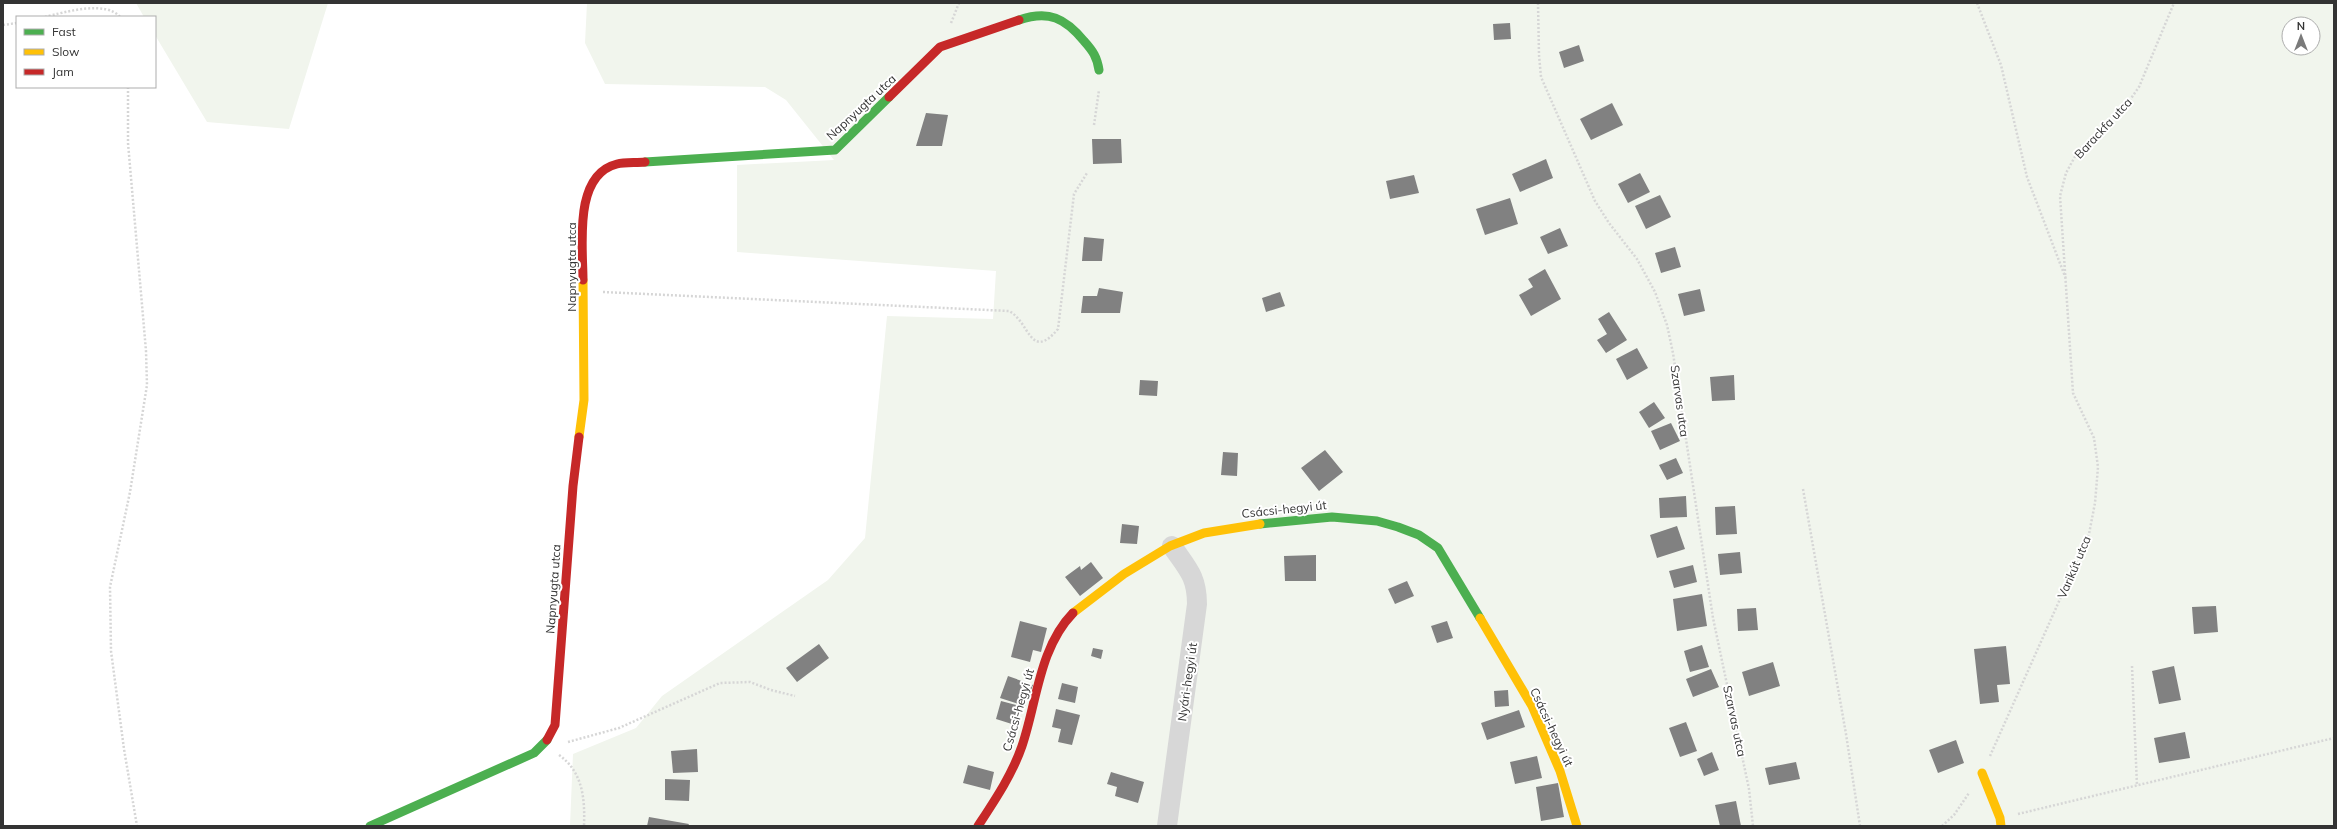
<svg xmlns="http://www.w3.org/2000/svg" width="2337" height="829" font-family="Mulish,sans-serif">
<style>
.green{fill:#f1f5ed;fill-rule:evenodd}
.building{fill:#818181}
.lines{fill:none;stroke-linecap:round;stroke-linejoin:round}
.path{stroke:#d6d6d6;stroke-width:2.5;stroke-dasharray:2 2;stroke-linecap:butt}
.street{stroke:#d7d7d7;stroke-width:20}
.fast{stroke:#4caf50;stroke-width:9}
.slow{stroke:#ffc107;stroke-width:9}
.jam{stroke:#c62828;stroke-width:9}
.labels{text-anchor:middle;dominant-baseline:central;stroke-width:4;stroke-linejoin:round;paint-order:stroke}
.street-label{font-size:12px;fill:#333;stroke:#fff}
</style>
<rect width="100%" height="100%" fill="#fff"/>
<!-- green -->
<path class="green" d="M136 3H328L289 129 207 122 155 35V17H144Z
M587 3H2334V826H570L573 754 636 728 662 696 828 580 865 538 887 316 993 319 996 271 737 252V165L834 160 786 100 765 87 605 84 585 43ZM2289 24H2313V48H2289Z"/>
<!-- building -->
<path class="building" d="M1510 23 1511 39 1494 40 1493 24Z
M1579 45 1584 61 1564 68 1559 52Z
M1612 103 1623 125 1591 140 1580 119Z
M926 113 948 115 942 146H916Z
M1092 139H1121L1122 163 1093 164Z
M1546 159 1553 178 1520 192 1512 174Z
M1640 173 1650 192 1628 203 1618 184Z
M1414 175 1419 193 1390 199 1386 181Z
M1660 195 1671 217 1646 229 1635 206Z
M1510 198 1518 224 1485 235 1476 209Z
M1560 228 1568 246 1548 254 1540 237Z
M1084 237 1104 239 1102 261H1082Z
M1675 247 1681 267 1661 273 1655 253Z
M1545 269 1561 299 1531 316 1519 295 1533 287 1528 279Z
M1099 288 1123 292 1120 313H1081L1083 296H1097Z
M1700 289 1705 311 1684 316 1678 294Z
M1280 292 1285 306 1266 312 1262 298Z
M1609 312 1627 340 1606 353 1597 340 1607 334 1598 319Z
M1637 348 1648 368 1627 380 1616 359Z
M1734 375 1735 400 1712 401 1710 377Z
M1140 380 1158 381 1157 396 1139 395Z
M1654 402 1665 418 1649 428 1639 412Z
M1671 423 1680 441 1660 450 1651 431Z
M1325 450 1343 472 1319 491 1301 468Z
M1223 452 1238 453 1237 476 1221 475Z
M1676 458 1683 473 1667 480 1659 465Z
M1686 496 1687 517 1660 518 1659 498Z
M1735 506 1737 534 1716 535 1715 507Z
M1122 524 1139 526 1137 544 1120 543Z
M1677 526 1685 549 1657 558 1650 535Z
M1740 552 1742 573 1720 575 1718 554Z
M1316 555V581H1285L1284 556Z
M1091 562 1103 578 1080 596 1065 577 1080 566 1081 570Z
M1693 565 1697 582 1674 588 1669 571Z
M1407 581 1414 596 1395 604 1388 589Z
M1702 594 1707 626 1677 631 1673 599Z
M2216 606 2218 632 2194 634 2192 607Z
M1756 608 1758 630 1738 631 1737 609Z
M1020 621 1047 628 1041 652 1033 650 1030 662 1011 657Z
M1447 621 1453 638 1437 643 1431 626Z
M819 644 829 658 797 682 786 668Z
M1702 645 1709 667 1690 672 1684 651Z
M2006 646 2010 684 1997 685 1999 702 1980 704 1974 649Z
M1093 648 1103 650 1101 659 1091 656Z
M1773 662 1780 686 1749 696 1742 672Z
M2174 666 2181 700 2159 704 2152 671Z
M1711 669 1719 687 1693 697 1686 679Z
M1008 676 1033 685 1025 706 1000 698Z
M1062 683 1078 687 1075 703 1058 699Z
M1508 690 1509 706 1495 707 1494 691Z
M1001 701 1020 706 1015 725 996 719Z
M1056 709 1080 715 1072 745 1058 742 1061 729 1052 727Z
M1519 710 1525 727 1487 740 1481 723Z
M1686 722 1697 751 1680 757 1669 728Z
M2185 732 2190 758 2159 763 2154 738Z
M1956 740 1964 763 1938 773 1929 750Z
M697 749 698 772 673 773 671 751Z
M1712 752 1719 770 1704 776 1697 759Z
M1537 756 1542 778 1515 784 1510 762Z
M1796 762 1800 779 1769 785 1765 768Z
M968 765 994 772 990 790 963 783Z
M1111 772 1144 782 1138 803 1115 796 1117 787 1107 784Z
M665 779 690 780 689 801 665 800Z
M1558 783 1564 817 1541 821 1536 787Z
M1736 801 1741 826H1720L1715 805Z
M649 817 689 824 688 826H647Z"/>
<g class="lines">
<!-- path -->
<path class="path" d="M1538 3 1539 55 1541 77 1595 201 1609 223 1637 259 1655 292 1667 325 1673 353 1713 618 1749 789 1753 826
M1977 3 2001 65 2027 177 2066 279
M45 17C65 12 106 0 120 17
M951 23 959 3
M3 25 17 23
M128 87V143L146 351 147 385 130 492 110 587 111 651 124 749 137 826
M1094 125 1099 90
M603 292 1009 311C1030 322 1030 362 1058 329L1074 194 1087 173
M1803 489 1846 734 1860 826
M2132 666 2137 786
M568 742 619 728 720 683 750 682 771 690 795 696
M559 755C583 772 585 799 584 826
M1990 756 2089 534 2095 503 2098 467 2094 438 2073 393 2060 196 2066 173 2078 151 2125 107 2139 87 2174 3
M2018 814 2334 738
M1942 826 1954 815 1969 793"/>
<!-- street -->
<path class="street" d="M1167 826 1197 604C1197 576 1187 568 1172 546"/>
<!-- fast -->
<path class="fast" d="M1019 20C1049 10 1065 18 1084 41 1093 51 1097 57 1099 70
M645 162 835 150 889 97
M1260 524 1332 517 1377 521 1398 527 1419 535 1438 548 1480 618
M370 826 534 753 547 740"/>
<!-- slow -->
<path class="slow" d="M579 437 584 400 583 280
M1073 613 1124 574 1170 546 1204 533 1260 524
M1480 618 1532 706 1560 771 1577 826
M1982 773 2000 818 2001 826"/>
<!-- jam -->
<path class="jam" d="M889 97 940 47 1019 20
M583 280C583 246 573 175 617 164 625 162 636 163 645 162
M547 740 555 725 573 486 579 437
M978 826C995 800 1012 775 1022 746 1037 702 1039 648 1073 613"/>
</g>
<g class="labels">
<!-- street labels -->
<g class="street-label">
<text transform="translate(861 107) rotate(-43)">Napnyugta utca</text>
<text transform="translate(2103 128) rotate(-47)">Barackfa utca</text>
<text transform="translate(571 267) rotate(-90)">Napnyugta utca</text>
<text transform="translate(1680 401) rotate(82)">Szarvas utca</text>
<text transform="translate(1284 509) rotate(-6)">Csácsi-hegyi út</text>
<text transform="translate(2074 567) rotate(-67)">Varikút utca</text>
<text transform="translate(553 589) rotate(-86)">Napnyugta utca</text>
<text transform="translate(1187 682) rotate(-82)">Nyári-hegyi út</text>
<text transform="translate(1018 710) rotate(-74)">Csácsi-hegyi út</text>
<text transform="translate(1735 721) rotate(78)">Szarvas utca</text>
<text transform="translate(1552 727) rotate(65)">Csácsi-hegyi út</text>
</g>
</g>
<!-- border -->
<rect width="2337" height="829" fill="none" stroke="#333333" stroke-width="8"/>
<!-- legend -->
<rect x="16" y="16" width="140" height="72" fill="#ffffff" stroke="#adadad"/>
<rect x="24" y="29" width="20" height="6" fill="#4caf50" stroke="#adadad"/>
<text x="52" y="36" font-size="12" fill="#333333">Fast</text>
<rect x="24" y="49" width="20" height="6" fill="#ffc107" stroke="#adadad"/>
<text x="52" y="56" font-size="12" fill="#333333">Slow</text>
<rect x="24" y="69" width="20" height="6" fill="#c62828" stroke="#adadad"/>
<text x="52" y="76" font-size="12" fill="#333333">Jam</text>
<!-- north arrow -->
<g transform="translate(2301 36)"><circle r="19" fill="#ffffff" stroke="#adadad"/>
<path d="M0-3L7 15L0 10L-7 15Z" fill="#7a7a7a"/>
<text y="-6" font-size="11" font-weight="bold" text-anchor="middle" fill="#333333">N</text>
</g>
</svg>
